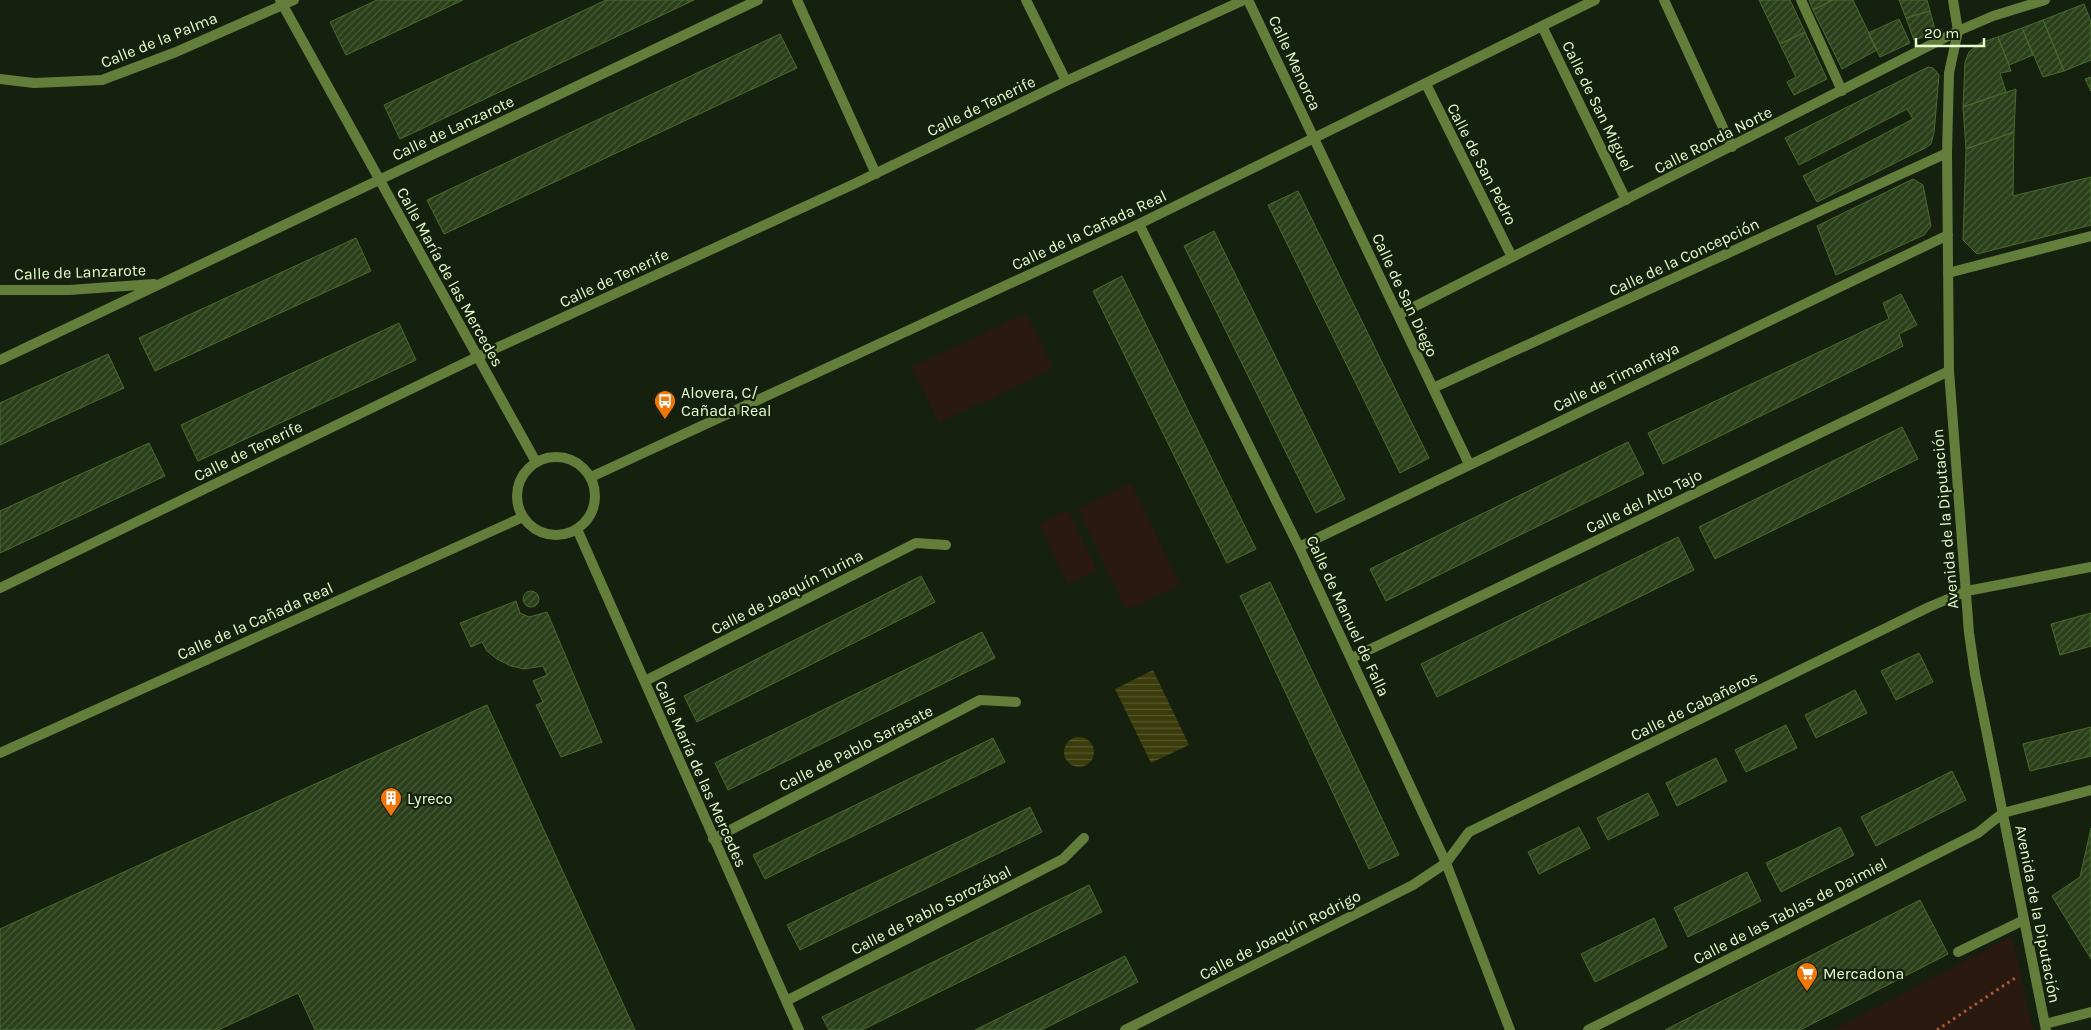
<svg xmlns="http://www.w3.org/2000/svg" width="2091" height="1030" font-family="Karla,sans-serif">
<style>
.green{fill:#2a1911}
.water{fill:url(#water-rules)}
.building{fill:url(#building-hatch);stroke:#486c2d}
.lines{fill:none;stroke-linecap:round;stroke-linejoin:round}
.path{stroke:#ae5932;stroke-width:3;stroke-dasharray:2.5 4;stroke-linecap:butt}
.service{stroke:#627e3a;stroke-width:10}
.minor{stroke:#627e3a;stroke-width:10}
.tertiary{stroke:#627e3a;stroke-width:10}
.labels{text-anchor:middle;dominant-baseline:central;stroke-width:4.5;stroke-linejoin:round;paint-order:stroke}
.street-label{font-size:16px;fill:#e6fdce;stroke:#16200e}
.poi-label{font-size:16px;fill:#e6fdce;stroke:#16200e;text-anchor:start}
</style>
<defs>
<pattern id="water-rules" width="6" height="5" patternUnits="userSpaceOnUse" patternTransform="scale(1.25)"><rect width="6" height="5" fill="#3b3c0b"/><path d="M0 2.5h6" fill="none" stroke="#57592d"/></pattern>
<pattern id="building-hatch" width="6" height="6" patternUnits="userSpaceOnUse" patternTransform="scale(1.25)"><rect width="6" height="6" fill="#2a401a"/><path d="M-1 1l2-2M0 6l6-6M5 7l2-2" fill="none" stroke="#495c3a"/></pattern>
</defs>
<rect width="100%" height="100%" fill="#16200e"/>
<!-- green -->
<path class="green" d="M1026 313 1053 368 939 423 912 367Z
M1131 483 1180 585 1126 610 1078 509Z
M1068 510 1097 570 1068 584 1039 524Z
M2012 936 2033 1030H1834Z"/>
<!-- water -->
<path class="water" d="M1153 670 1189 745 1151 763 1115 689Z
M1064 752a15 15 0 1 1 30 0a15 15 0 1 1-30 0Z"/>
<!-- building -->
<path class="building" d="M377 0H463L346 55 330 22Z
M606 0H694L400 139 384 105Z
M1759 0H1790L1805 32 1780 44Z
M1809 0H1833L1813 10Z
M1833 0H1853L1877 50 1842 69 1813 10Z
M1899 0H1927L1930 11 1906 18Z
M2084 4 2091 22V60L2064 71 2043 20Z
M1930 11 1936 33 1914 40 1906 18Z
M1899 19 1910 43 1880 57 1868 33Z
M2043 20 2064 71 2043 77 2022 28Z
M2022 28 2033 55 2009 65 1998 37Z
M1805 32 1827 79 1794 95 1787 82 1796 77 1780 44Z
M780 34 797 68 444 234 427 200Z
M1998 37 2011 71 2000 73 2006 92 1963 107 1965 62 1969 52 1980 43Z
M1928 67 1933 68 1939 75 1934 133 1931 144 1925 148 1817 202 1803 176 1913 119 1907 109 1799 165 1785 138Z
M2091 77V91L2085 79Z
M2016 89 2014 132 1966 149 1963 107Z
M2014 132 2013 196 2091 177V225L1977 254 1963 240 1966 149Z
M1913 179 1923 185 1931 226 1924 235 1836 275 1817 226Z
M1298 191 1429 458 1400 473 1268 205Z
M1214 231 1345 499 1316 513 1184 246Z
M356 238 371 271 155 371 139 338Z
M1122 276 1256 549 1227 563 1093 291Z
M1901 294 1917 325 1899 334 1903 346 1663 464 1648 433 1889 319 1883 303Z
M399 323 416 360 198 461 181 425Z
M108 354 124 388 0 445V403Z
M1902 427 1918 459 1715 559 1699 527Z
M1628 442 1644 474 1386 601 1370 569Z
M149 443 165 476 0 553V511Z
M1678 537 1694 570 1437 697 1421 664Z
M921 576 935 602 697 722 684 696Z
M1270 582 1399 855 1369 869 1240 596Z
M523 599a8 8 0 1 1 16 0a8 8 0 1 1-16 0Z
M516 601 520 613 529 617 547 612 602 742 561 757 536 705 543 702 533 681 547 675 543 666 524 669 511 666 497 659 487 651 482 642 471 647 460 623Z
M2091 613V646L2060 655 2051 624Z
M982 632 995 658 728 790 715 763Z
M1919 653 1933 682 1896 700 1881 671Z
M1855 690 1867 713 1816 738 1805 715Z
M487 705 635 1030H315L298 993 218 1030H0V929Z
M1786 725 1797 748 1746 772 1735 750Z
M2091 727V756L2030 771 2023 744Z
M993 738 1005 762 765 879 753 855Z
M1716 758 1727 781 1677 806 1666 783Z
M1952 771 1966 800 1876 846 1861 817Z
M1648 793 1659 815 1608 840 1597 818Z
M1030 807 1042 832 800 950 787 925Z
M1579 827 1590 848 1539 874 1528 852Z
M1840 827 1854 855 1781 892 1766 863Z
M2091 828V959L2052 896 2080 877Z
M1747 872 1761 901 1688 937 1674 908Z
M1089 885 1102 912 862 1030H829L822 1017Z
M1920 900 1948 954 1800 1030H1665Z
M1654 918 1667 947 1595 982 1581 954Z
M1125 956 1138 982 1041 1030H975Z"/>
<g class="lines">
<!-- path -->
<path class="path" d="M1937 1030 2018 976"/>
<!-- service -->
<path class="service" d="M1958 952 2024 920"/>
<!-- minor -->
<path class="minor" d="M280 0 536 462
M797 0 876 174
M1026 0 1066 81
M1248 0 1469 464
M1664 0 1732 147
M1801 0 1842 91
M1953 0 1958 31 1949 73 1947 153 1949 371 1969 633 1975 674 2046 1030
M1542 26 1626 200
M0 79 34 83 102 80 176 52 294 0
M1426 84 1512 257
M1139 224 1299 547 1446 863 1510 1030
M1948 273 2091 236
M0 290H69L154 284
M1398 315 1958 31 1993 16 2045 0
M0 360 758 0
M1433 388 1947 153
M591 477 1139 224 1595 0
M577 529 799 1030
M1299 547 1948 235
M0 588 477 357 854 184 1066 81 1244 0
M1352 658 1949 371
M645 681 916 543 946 545
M713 839 980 700 1016 702
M786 1001 1063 859 1084 838
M2045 1024 2091 1012
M1125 1030 1413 885 1446 863 1469 832 1929 607 1967 591 2091 567
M1588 1030 1978 833 2003 813 2091 790"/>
<!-- tertiary -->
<path class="tertiary" d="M517 496a39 39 0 1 1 78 0a39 39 0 1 1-78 0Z
M0 753 523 517"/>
</g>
<!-- icons -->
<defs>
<g id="bus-pin" transform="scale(1.125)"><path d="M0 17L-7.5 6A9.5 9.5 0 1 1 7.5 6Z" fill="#f07608" stroke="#16200e"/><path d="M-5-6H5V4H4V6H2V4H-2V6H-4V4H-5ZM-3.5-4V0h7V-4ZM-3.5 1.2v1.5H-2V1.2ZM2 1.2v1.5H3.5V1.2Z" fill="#fff"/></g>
<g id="building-pin" transform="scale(1.125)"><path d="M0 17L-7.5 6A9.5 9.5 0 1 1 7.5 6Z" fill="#f07608" stroke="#16200e"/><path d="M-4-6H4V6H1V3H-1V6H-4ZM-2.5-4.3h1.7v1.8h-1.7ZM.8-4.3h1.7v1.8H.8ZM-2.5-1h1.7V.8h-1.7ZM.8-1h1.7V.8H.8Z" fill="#fff"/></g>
<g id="supermarket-pin" transform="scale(1.125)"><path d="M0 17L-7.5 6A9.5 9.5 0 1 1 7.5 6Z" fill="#f07608" stroke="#16200e"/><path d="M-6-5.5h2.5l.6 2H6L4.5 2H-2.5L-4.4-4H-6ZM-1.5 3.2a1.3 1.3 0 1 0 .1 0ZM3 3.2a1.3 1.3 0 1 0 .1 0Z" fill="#fff"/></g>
</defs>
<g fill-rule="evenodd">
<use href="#bus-pin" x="665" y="401"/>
<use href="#building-pin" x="391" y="798"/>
<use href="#supermarket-pin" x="1807" y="973"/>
</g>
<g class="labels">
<!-- street labels -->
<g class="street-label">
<text transform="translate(159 40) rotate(-22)">Calle de la Palma</text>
<text transform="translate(1295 63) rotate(65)">Calle Menorca</text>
<text transform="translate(981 106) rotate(-26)">Calle de Tenerife</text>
<text transform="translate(1598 106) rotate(64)">Calle de San Miguel</text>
<text transform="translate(453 128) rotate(-25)">Calle de Lanzarote</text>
<text transform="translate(1713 140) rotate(-27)">Calle Ronda Norte</text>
<text transform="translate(1482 164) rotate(63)">Calle de San Pedro</text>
<text transform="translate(1089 230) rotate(-25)">Calle de la Cañada Real</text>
<text transform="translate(1684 257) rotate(-25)">Calle de la Concepción</text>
<text transform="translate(80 272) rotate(-2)">Calle de Lanzarote</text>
<text transform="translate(450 277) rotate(61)">Calle María de las Mercedes</text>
<text transform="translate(614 278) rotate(-25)">Calle de Tenerife</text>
<text transform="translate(1405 295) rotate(65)">Calle de San Diego</text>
<text transform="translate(1616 377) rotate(-26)">Calle de Timanfaya</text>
<text transform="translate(248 451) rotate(-26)">Calle de Tenerife</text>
<text transform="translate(1644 501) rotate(-26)">Calle del Alto Tajo</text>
<text transform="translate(1945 519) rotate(-95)">Avenida de la Diputación</text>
<text transform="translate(787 592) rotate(-27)">Calle de Joaquín Turina</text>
<text transform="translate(1348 616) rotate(65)">Calle de Manuel de Falla</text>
<text transform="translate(255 621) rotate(-24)">Calle de la Cañada Real</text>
<text transform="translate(1694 706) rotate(-26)">Calle de Cabañeros</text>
<text transform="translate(856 748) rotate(-27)">Calle de Pablo Sarasate</text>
<text transform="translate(701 774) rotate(66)">Calle María de las Mercedes</text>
<text transform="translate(931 910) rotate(-27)">Calle de Pablo Sorozábal</text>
<text transform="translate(1790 911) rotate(-27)">Calle de las Tablas de Daimiel</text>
<text transform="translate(2038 914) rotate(79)">Avenida de la Diputación</text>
<text transform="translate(1280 935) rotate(-27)">Calle de Joaquín Rodrigo</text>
</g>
<!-- poi labels -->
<g class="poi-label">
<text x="681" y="392">Alovera, C/<tspan x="681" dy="18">Cañada Real</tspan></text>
<text x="407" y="798">Lyreco</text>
<text x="1823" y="973">Mercadona</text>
</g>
</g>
<!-- scale -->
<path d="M1916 38v8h68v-8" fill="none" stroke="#e6fdce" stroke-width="2.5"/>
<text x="1924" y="38" font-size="15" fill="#e6fdce" stroke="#16200e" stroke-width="4" paint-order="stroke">20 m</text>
</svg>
